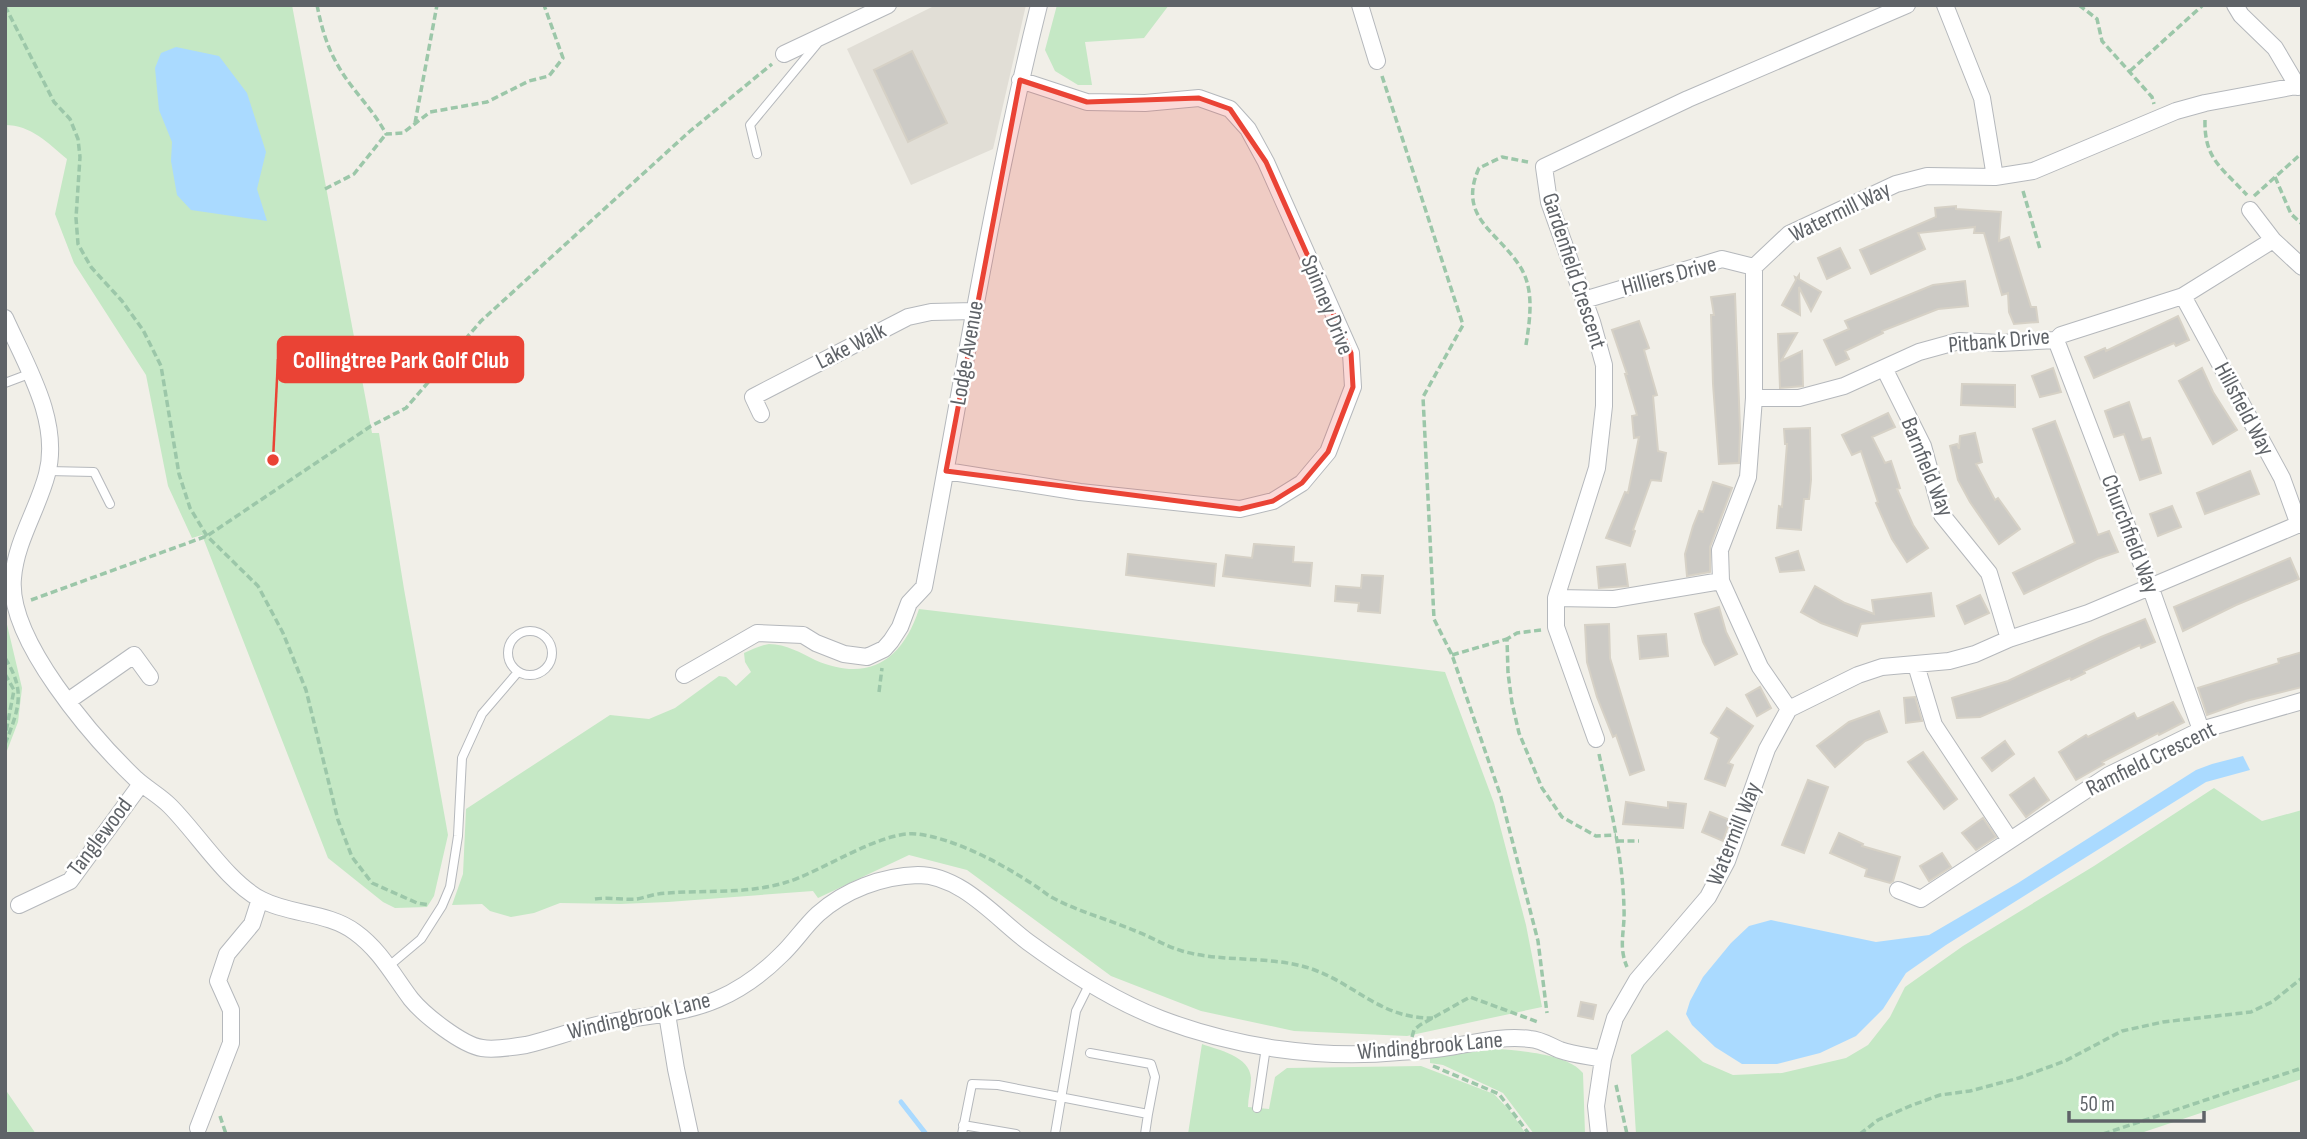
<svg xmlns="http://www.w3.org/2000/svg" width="2307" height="1139" font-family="'Sofia Sans Condensed',sans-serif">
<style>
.education{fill:#e1ded6}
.green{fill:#c5e8c5}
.water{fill:#aadaff}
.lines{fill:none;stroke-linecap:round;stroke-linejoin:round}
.stream{stroke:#aadaff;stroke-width:5}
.building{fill:#cccac5;stroke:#d6d1c6;stroke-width:2}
.lane-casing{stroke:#b5b8bc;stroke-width:10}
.street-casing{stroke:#b5b8bc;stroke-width:18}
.path{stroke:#9cc7a9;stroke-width:3.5;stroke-dasharray:7 3.5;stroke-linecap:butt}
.lane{stroke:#fff;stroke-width:8}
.street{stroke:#fff;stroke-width:16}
.marked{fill:#ea4335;fill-opacity:0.2;stroke:#ea4335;stroke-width:5;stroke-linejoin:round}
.labels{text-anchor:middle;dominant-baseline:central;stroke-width:5;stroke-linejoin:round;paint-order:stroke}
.street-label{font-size:23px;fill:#5f6368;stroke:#fff}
.leader{fill:none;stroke:#ea4335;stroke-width:2.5}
.callout-dot{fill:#ea4335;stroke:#fff;stroke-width:2.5}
.callout{fill:#ea4335;stroke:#ea4335;stroke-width:2.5}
.callout-label{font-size:24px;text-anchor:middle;font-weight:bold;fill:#fff}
</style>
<rect width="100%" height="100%" fill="#f1efe8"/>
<!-- education -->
<path class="education" d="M936 5H1026L993 149 911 185 847 49Z"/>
<!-- green -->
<path class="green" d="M5 5H292L372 433H379L404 589 448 835 434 896 427 907 395 908 383 902 328 858 202 535 192 538 168 486 146 375 74 263 55 214 67 159C48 143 31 125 5 125Z
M1057 5H1169L1144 38 1085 42 1092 85H1078L1055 71 1045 50Z
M919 609 1445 672 1494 803 1526 925 1542 1007 1407 1036 1294 1031 1201 1011 1111 976 967 870 909 855 818 898 813 891 668 902 620 904 560 903 534 913 511 917 490 911 482 904 452 905 463 874 466 809 610 715 649 719 675 708 719 676 726 677 736 686 751 672 745 662 744 653C751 650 761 645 769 644 786 644 801 653 815 660 868 683 902 661 919 609Z
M5 616 22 688 18 722 5 756Z
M2214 788 2262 821 2302 810V1079L2138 1134H1636L1631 1055 1667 1030 1703 1062 1733 1075 1782 1073 1846 1058 1868 1045 1890 1017 1905 987 1963 946 2094 866Z
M1202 1044C1218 1050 1250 1056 1251 1078 1251 1088 1248 1098 1248 1107L1269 1109 1275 1077 1287 1068 1421 1066 1494 1094 1511 1112 1526 1134H1188Z
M1499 1049C1522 1051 1568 1054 1583 1073L1585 1134H1534L1503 1093 1443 1065 1430 1063V1058L1438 1056Z
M5 1089 36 1134H5Z"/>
<!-- water -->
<path class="water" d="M176 47 219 56 247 93 266 152 257 189 267 221 191 210 177 195 171 161 172 142 159 110 155 68 161 53Z
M2243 756 2250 770 2206 782 1946 945 1906 973 1883 1009 1856 1036 1820 1053 1777 1064H1742L1715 1047 1692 1025 1686 1014 1690 1001 1703 977 1731 943 1749 926 1771 920 1876 942 1929 935 2018 883 2196 770 2212 764Z"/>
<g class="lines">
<!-- stream -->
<path class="stream" d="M901 1102 926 1134"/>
</g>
<!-- building -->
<path class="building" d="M912 51 947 123 908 142 874 70Z
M1956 206V209L2001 212 1999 241 2009 237 2031 307H2036L2038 322 2014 324 2009 312 2008 293 2002 295 1984 233H1974L1975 227 1918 233 1925 249 1871 274 1860 250 1936 217 1935 208Z
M1840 248 1850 268 1827 279 1818 258Z
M1799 275V279L1821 292 1811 311 1799 287 1800 315 1782 305 1796 280 1795 277 1797 278Z
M1965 281 1968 306 1938 309 1882 331 1883 333 1845 351 1849 359 1836 365 1824 340 1849 329 1845 321 1933 285Z
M1735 294 1740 429 1739 463 1719 464 1713 384 1711 315H1714L1711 297Z
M2178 316 2189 340 2176 346 2174 343 2094 378 2085 357 2105 348 2106 351Z
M1639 321 1649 348 1644 350 1657 395 1653 396 1658 451 1666 453 1661 481 1651 480 1633 530 1635 531 1630 546 1606 538 1625 492 1628 493 1639 437 1634 438 1632 416 1637 415 1625 374H1627L1612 330Z
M1797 333 1781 361 1802 351 1803 386 1780 388 1778 334Z
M2053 368 2061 392 2040 397 2032 376Z
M2202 368 2213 392 2237 430 2213 444 2179 381Z
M1962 384 2015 385V407L1961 405Z
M2129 402 2142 440 2150 438 2161 473 2140 480 2124 434 2114 437 2105 411Z
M1888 413 1895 427 1872 437 1885 463 1891 461 1900 488 1897 489 1913 525 1928 548 1907 562 1892 539 1876 503 1878 502 1861 451 1852 455 1842 435Z
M2055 421 2098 535 2109 531 2118 552 2097 559 2024 594 2013 573 2075 543 2033 429Z
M1810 428 1811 480 1809 499H1804L1801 530 1777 528 1779 506 1782 507 1787 444H1785L1784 429Z
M1975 433 1982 462 1976 464 1995 500 1998 498 2020 529 1999 544 1970 502 1958 480 1950 446 1957 444 1959 449 1960 436Z
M2250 471 2259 494 2205 514 2197 493Z
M1713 482 1732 488 1710 547V572L1687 576 1685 554 1693 526 1699 511 1703 512Z
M2172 506 2181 527 2158 536 2150 514Z
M1254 544 1294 547 1293 562 1312 563 1310 586 1223 576 1226 555 1252 558Z
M1798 551 1804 570 1780 572 1776 558Z
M1128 554 1216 564 1214 586 1126 575Z
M2290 558 2299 579 2236 605 2183 631 2174 607Z
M1625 564 1628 586 1599 588 1597 567Z
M1362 575 1383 576 1380 613 1358 611 1359 603 1335 601 1336 586 1361 588Z
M1815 586 1845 603 1874 614 1872 600 1931 593 1934 616 1861 624 1857 636 1821 623 1801 612Z
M1980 595 1989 613 1965 624 1957 606Z
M1719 607 1726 632 1737 654 1715 665 1703 642 1695 614Z
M2145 619 2155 642 2141 648 2140 645 2084 671 2085 673 2071 680 2070 678 1980 717 1957 718 1952 698 2008 681 2101 637Z
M1609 624 1610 658 1644 770 1630 775 1616 735 1613 737 1597 697 1587 662 1585 625Z
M1666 634 1668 656 1640 659 1638 636Z
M2302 652V687L2246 701 2207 715 2198 688 2279 663 2278 659Z
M1760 687 1771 708 1757 716 1746 695Z
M1915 697 1922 721 1906 723 1904 698Z
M2173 702 2184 722 2159 735 2158 733 2102 762 2104 764 2076 780 2059 752 2086 735 2088 737 2134 713 2137 719Z
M1727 708 1753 726 1728 763 1733 765 1725 786 1705 779 1719 738 1711 733Z
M1879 711 1887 732 1865 741 1835 767 1817 746 1849 722Z
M2005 741 2014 754 1992 771 1982 758Z
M1923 752 1957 799 1944 809 1908 762Z
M2034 778 2049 800 2026 817 2010 795Z
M1808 780 1828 787 1804 853 1782 845Z
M1626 802 1668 808V802L1686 804 1683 828 1623 824Z
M1710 812 1730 820 1723 841 1702 832Z
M1983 818 1996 837 1976 850 1962 833Z
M1839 833 1863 844 1862 846 1900 857 1893 881 1890 883 1865 876 1867 869 1830 853Z
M1942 853 1951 867 1929 881 1920 866Z
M1581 1002 1596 1005 1593 1019 1578 1016Z"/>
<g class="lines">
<!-- lane casing -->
<g class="lane-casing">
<path id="lane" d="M757 154 750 125 817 44
M5 383 29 374
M48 471 94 472 110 504
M508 653a22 22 0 1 1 44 0a22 22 0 1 1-44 0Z
M389 966 421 939 442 906 450 887 458 836 462 758 482 714 518 672
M1090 1053 1151 1064 1155 1077 1148 1114
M1257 1108 1266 1047
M963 1125 1016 1134
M962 1134 972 1084 998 1085 1148 1114 1145 1134
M1055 1134 1076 1011 1090 983"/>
</g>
<!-- street casing -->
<g class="street-casing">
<path id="street" d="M1360 5 1377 61
M1945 5 1982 98 1995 177
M2235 5 2241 15 2275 48 2298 87
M784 54 888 5
M2250 210 2273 240 2302 267
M2183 296 2282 478 2299 525
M1584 300 1722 259 1754 267
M5 318C26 365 61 421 47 474 38 509 16 541 13 578 7 639 93 738 136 779 147 789 160 796 170 806 198 834 228 883 262 900 291 915 328 912 355 932 380 950 393 975 411 999 424 1015 462 1045 482 1048 494 1050 514 1047 526 1045 555 1038 582 1027 611 1022 647 1015 684 1014 718 999 741 989 763 973 781 955 794 943 804 927 818 914 845 890 882 876 918 875 961 875 996 918 1028 942 1069 972 1114 1001 1161 1019 1235 1047 1320 1060 1399 1052 1413 1051 1428 1050 1443 1048 1471 1044 1501 1035 1530 1039 1542 1040 1550 1046 1560 1050 1574 1055 1589 1056 1603 1059L1596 1106 1599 1134
M2056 340 2150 586 2201 730
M1884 368 1923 446 1942 515 1989 573 2009 639
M1754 398H1799L1844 386 1919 352 1959 341 2000 343 2056 340 2061 335 2183 296 2273 240
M761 414 753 397 908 317 931 312 974 311
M946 471 1080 492 1240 509 1273 501 1302 483 1328 452 1353 387 1351 353 1266 162 1248 129 1230 109 1199 98 1145 103 1087 102 1020 80
M1556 598 1614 599 1721 581
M1916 665 1934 725 2010 840
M684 675 757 633 803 635 816 643 844 654 867 657 884 649 891 641 900 627 909 603 924 587C961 393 991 197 1039 5
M68 701 134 655 150 677
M1789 709 1760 667 1721 581 1720 550 1748 477 1754 398V267L1789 234 1896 184 1927 176 1995 177 2033 171 2176 111 2205 103 2302 85
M1596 739 1556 627V598L1597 468 1604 406V365L1592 322 1549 202 1544 167 1688 99 1907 5
M1898 890 1921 899 2109 775 2201 730 2302 701
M19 905 70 881 141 784
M667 1014 676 1069 690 1134
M1603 1059 1615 1018 1637 980 1708 897 1727 861 1767 749 1789 709 1858 675 1882 667 1949 661 1975 654 2009 639 2088 613 2302 523
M198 1128 231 1043V1010L218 981 227 954 252 924 260 899"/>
</g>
<!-- path -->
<path class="path" d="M317 5C321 25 326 44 336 62 350 89 372 107 386 134L403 133 430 112 487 102 529 81 549 76 563 58 544 5
M2079 5 2097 19 2102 41 2152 97 2154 104
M5 6 54 102 70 119 78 139 80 157 76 218 78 244 91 267 122 301 143 330 161 366 179 474 190 508 207 536 258 586 283 633 306 690 338 820 352 857 372 883 417 903 430 905
M2130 71 2203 5
M1382 76 1463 325 1423 397 1434 619 1452 655 1501 797 1538 941 1547 1013
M2205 120C2204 159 2222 168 2247 195
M415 123 437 5
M2275 177 2291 214 2302 224
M325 189 354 174 386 134
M2023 191 2040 249
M2254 196 2302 153
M1526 345C1530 319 1535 288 1519 265 1497 231 1457 217 1479 168L1502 157 1528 162
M31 600 207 536 371 426 406 408 481 321 689 132 772 64
M1541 630 1517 633 1507 639 1508 673 1512 703 1519 733 1542 788 1562 817 1596 836 1616 835
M1452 655 1507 639
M5 658C26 691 19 709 5 744
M5 674 14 690 5 737
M879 692 882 668
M1599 754C1610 805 1623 857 1624 909 1625 931 1618 946 1627 967
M1617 841H1639
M595 899C609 897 623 900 637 899 647 897 657 893 668 893 706 890 746 894 784 883 820 873 881 830 917 834 957 839 1004 865 1037 887 1043 891 1048 896 1055 899 1080 912 1107 919 1133 930 1150 936 1165 946 1182 951 1224 963 1271 955 1312 969 1357 985 1381 1019 1433 1018
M1412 1037 1414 1030 1420 1025 1470 997 1538 1022
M1433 1066 1499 1094 1529 1134
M1616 1085 1627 1134
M220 1116 226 1134
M1860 1134 1878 1120 1910 1106 1940 1095 1970 1091 2019 1078 2065 1061 2122 1031 2163 1022 2251 1012 2272 1002 2302 978
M2103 1134 2302 1068"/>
<!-- lane -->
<use href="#lane" class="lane"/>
<!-- street -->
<use href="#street" class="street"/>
</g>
<!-- marked area -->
<path class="marked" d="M1020 80 1087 102 1199 98 1230 109 1266 162 1351 353 1353 387 1328 452 1302 483 1273 501 1240 509 946 471Z"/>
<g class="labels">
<!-- street labels -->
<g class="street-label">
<text transform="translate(1840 212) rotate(-26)">Watermill Way</text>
<text transform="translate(1574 271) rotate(72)">Gardenfield Crescent</text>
<text transform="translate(1669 276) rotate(-15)">Hilliers Drive</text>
<text transform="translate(1327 305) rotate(68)">Spinney Drive</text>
<text transform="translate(1999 341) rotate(-5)">Pitbank Drive</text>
<text transform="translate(851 346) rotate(-27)">Lake Walk</text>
<text transform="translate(967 353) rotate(-80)">Lodge Avenue</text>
<text transform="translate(2244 409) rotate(62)">Hillsfield Way</text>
<text transform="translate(1927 467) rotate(68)">Barnfield Way</text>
<text transform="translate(2130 534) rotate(69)">Churchfield Way</text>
<text transform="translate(2151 759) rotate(-26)">Ramfield Crescent</text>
<text transform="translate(1734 834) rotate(-68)">Watermill Way</text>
<text transform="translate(100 837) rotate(-53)">Tanglewood</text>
<text transform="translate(639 1016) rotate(-13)">Windingbrook Lane</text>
<text transform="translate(1430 1046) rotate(-5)">Windingbrook Lane</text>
</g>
</g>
<!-- callouts -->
<path class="leader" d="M273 460L278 359"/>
<circle class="callout-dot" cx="273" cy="460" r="7"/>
<rect class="callout" x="278" y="337" width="245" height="45" rx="7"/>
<g class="callout-label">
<text x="401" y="368">Collingtree Park Golf Club</text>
</g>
<!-- border -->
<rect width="2307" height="1139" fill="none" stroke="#5f6368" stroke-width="14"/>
<!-- scale -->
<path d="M2069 1111v10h135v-10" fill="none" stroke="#5f6368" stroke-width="3.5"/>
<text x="2080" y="1111" font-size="21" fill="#5f6368" stroke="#ffffff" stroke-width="5" paint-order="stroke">50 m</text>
</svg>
